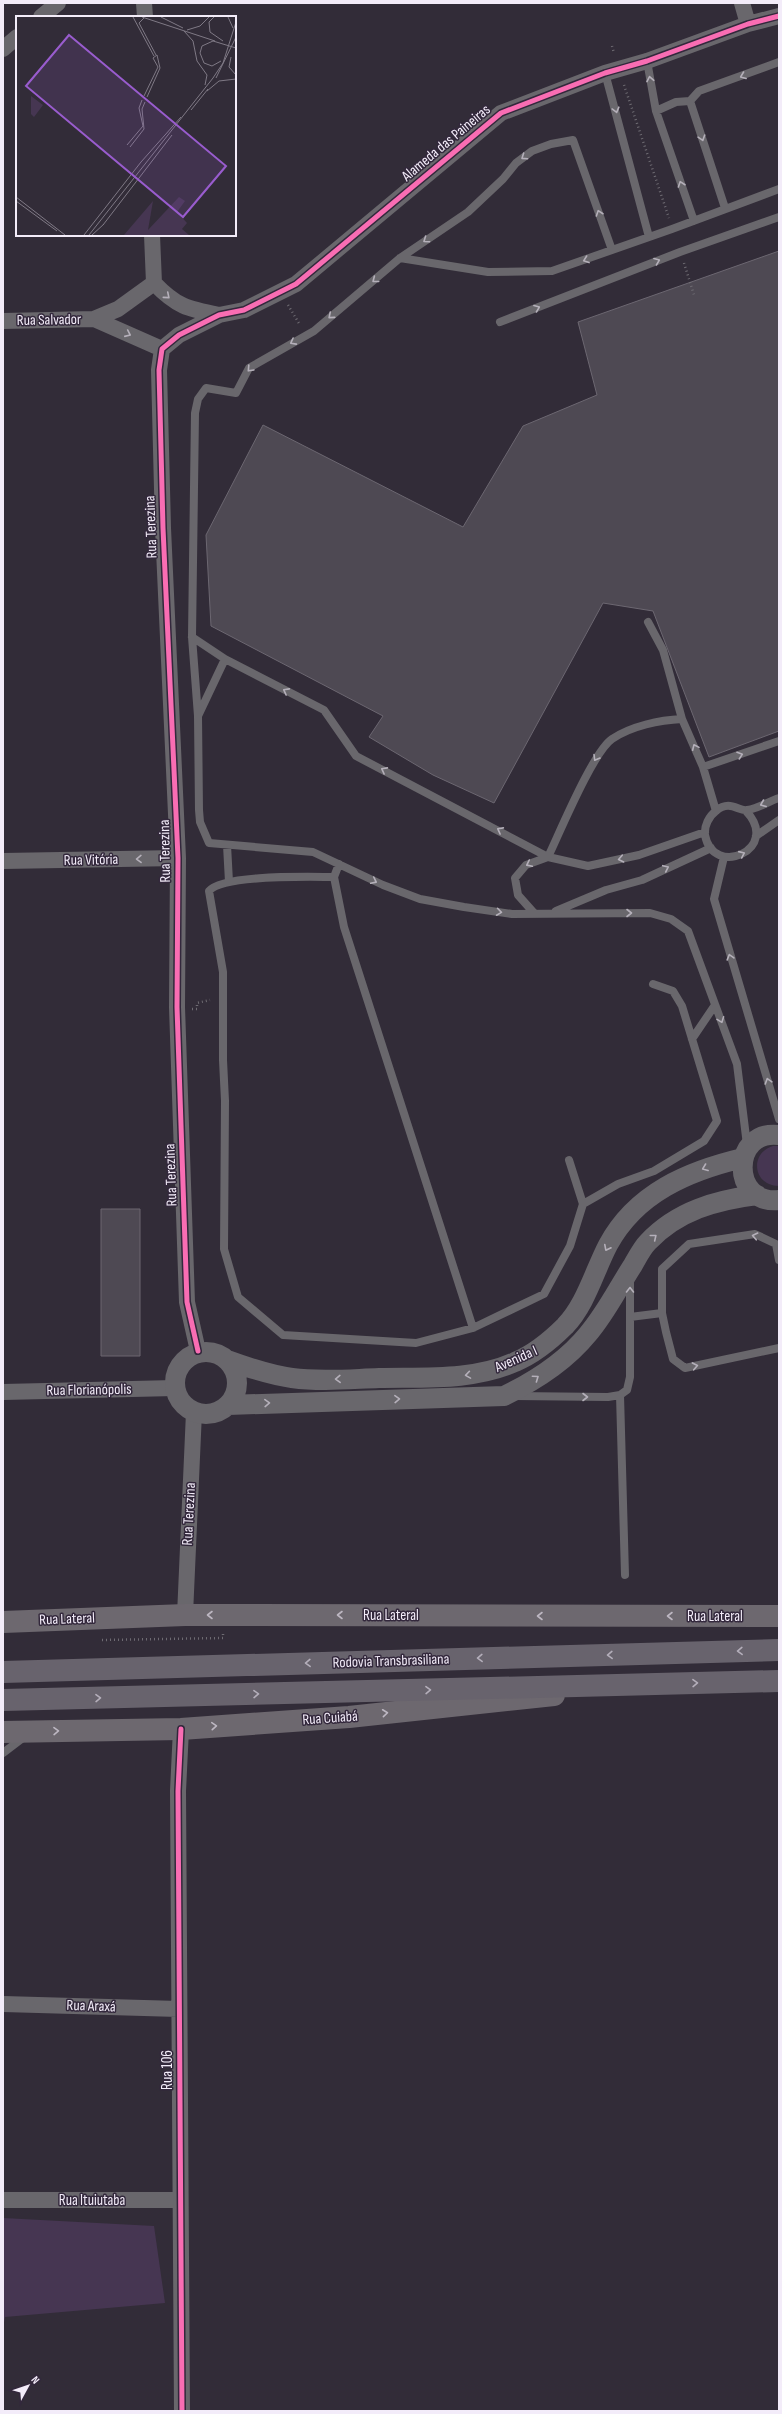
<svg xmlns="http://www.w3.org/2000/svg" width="782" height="2414" font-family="'Sofia Sans Condensed',sans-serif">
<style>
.green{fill:#463652}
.building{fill:#4e4953;stroke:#6c6771}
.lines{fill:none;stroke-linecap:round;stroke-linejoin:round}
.path{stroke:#6e6b72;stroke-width:2.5;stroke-dasharray:1 3;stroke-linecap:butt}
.service{stroke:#69676c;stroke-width:8}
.minor{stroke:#69676c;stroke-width:16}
.tertiary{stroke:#69676c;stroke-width:20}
.secondary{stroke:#6d686f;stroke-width:22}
.motorway{stroke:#68636d;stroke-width:22}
.cycleway-casing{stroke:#33283c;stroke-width:8}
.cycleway{stroke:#f96db3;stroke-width:5}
.oneway{stroke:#b5b0ba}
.oneway2{stroke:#bdb7c2}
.oneway3{stroke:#b4aeba}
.labels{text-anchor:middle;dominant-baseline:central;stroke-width:3;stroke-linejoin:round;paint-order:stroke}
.street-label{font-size:15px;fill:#f3ecf9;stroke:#33283c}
.inset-road{fill:none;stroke:#7f7985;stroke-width:1}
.view{fill:#995cce;fill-opacity:0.15;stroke:#995cce;stroke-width:2}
.inset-edge{fill:none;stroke:#f3ecf9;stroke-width:2}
</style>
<rect width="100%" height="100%" fill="#322c38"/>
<!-- green -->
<path class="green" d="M773 1146H779V1186C753 1186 749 1153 773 1146Z
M3 2218 154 2226 165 2303 5 2317 3 2328Z"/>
<!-- building -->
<path class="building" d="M779 251V731L709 757 653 611 603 603 494 803 433 775 369 737 383 716 211 626 206 535 263 425 463 527 523 426 597 395 578 322Z
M101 1209H140V1356H101Z"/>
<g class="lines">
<!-- path -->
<path class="path" d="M612 46 614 53
M624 85 669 218
M684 263 694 295
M288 305 300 325
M192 1009H197V1003L210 1000
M102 1640 223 1638V1634"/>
<!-- service -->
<path class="service" d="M647 61 656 111 694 221
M605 73 649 237
M690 101 725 208
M656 111 676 102 690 101 699 91 779 62
M400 258 488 272 552 271 672 229 779 189
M500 322 680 252 779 217
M648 622 663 650 682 719
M192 637 225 659
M198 716 192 637 195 413 198 399 206 388 236 393 249 368 314 331 400 258 468 212 503 179 516 163 532 151 551 144 573 140 612 250
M703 767 779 741
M746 811C782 849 713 879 705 835 704 826 709 816 716 811 730 799 739 812 747 810 758 809 769 801 779 798
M705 832 639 855 588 866 548 857 356 756 324 710 225 659 198 716 199 810 200 822 209 843 313 852 383 885 420 899 464 907 512 914 650 913 671 919 688 931 737 1064 747 1145
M756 836 779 820
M227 845 229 882
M724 857 714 899 779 1119
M339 864 334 877 344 927 473 1328
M334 877C310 877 223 874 209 891L223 972V1060L225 1101 224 1249 238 1297 283 1335 416 1343 473 1328 544 1294 570 1246 583 1204 569 1160
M556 911 606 890 642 880 711 848
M534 913 518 895 515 878 526 865 548 857C560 832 593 752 612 739 631 726 660 720 682 719L703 767 716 811
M692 1039 715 1005
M583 1204 618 1184 654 1171 704 1141 717 1121 682 1006 673 991 653 984
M779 1260 776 1244 755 1234 689 1244 662 1269V1313L666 1332 673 1359 685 1368 779 1348
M630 1317 662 1313
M620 1395 625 1575
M514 1396 608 1397 620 1395 627 1390 630 1377V1278
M3 1753 24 1737"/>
<!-- minor -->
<path class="minor" d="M144 3 145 17
M742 3 748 24
M41 17 58 3
M3 49 17 37
M152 235 154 283C177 307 188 309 219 315
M94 319 162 349
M3 321 94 319 118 309 154 283
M162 349 159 370 163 528 178 858 177 1007 187 1302 198 1351
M162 349 179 335 219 315 244 310 296 284 501 113 605 73 647 61 748 24 779 16
M3 861 178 858
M3 1392 175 1388
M185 1615 194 1412
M181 1729 178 1791 182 2411
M3 2004 179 2009
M3 2200H180"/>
<!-- tertiary -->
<path class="tertiary" d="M779 1135C731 1129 730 1205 779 1200
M175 1383a31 31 0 1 1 62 0a31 31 0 1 1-62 0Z
M227 1360C249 1368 270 1375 292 1378 321 1382 350 1379 379 1378 423 1377 473 1381 515 1362 534 1354 550 1341 565 1326 586 1304 594 1272 608 1245 636 1193 688 1171 743 1158
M228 1405 504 1396C535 1381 566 1361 588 1334 606 1313 618 1288 633 1265 637 1258 642 1248 648 1242 677 1211 716 1200 757 1195"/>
<!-- secondary -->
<path class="secondary" d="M3 1622 185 1615 779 1616
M3 1732 181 1729 349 1717 554 1695"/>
<!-- motorway -->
<path class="motorway" d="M3 1672 779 1650
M3 1700 779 1681"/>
<!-- cycleway casing -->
<g class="cycleway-casing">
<path id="cycleway" d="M198 1351 187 1302 177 1007 178 858 163 528 159 370 162 349 179 335 219 315 244 310 296 284 501 113 605 73 647 61 748 24 779 16
M181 1729 178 1791 182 2411"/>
</g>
<!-- cycleway -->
<use href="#cycleway" class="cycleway"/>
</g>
<!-- one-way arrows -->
<defs><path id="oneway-chevron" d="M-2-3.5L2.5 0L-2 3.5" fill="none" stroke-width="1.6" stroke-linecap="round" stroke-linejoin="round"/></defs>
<g class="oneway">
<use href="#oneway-chevron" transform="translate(743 76) rotate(159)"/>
<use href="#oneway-chevron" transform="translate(650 79) rotate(-101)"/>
<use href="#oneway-chevron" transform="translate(616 110) rotate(75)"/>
<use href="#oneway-chevron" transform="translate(702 138) rotate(72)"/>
<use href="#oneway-chevron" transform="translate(524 157) rotate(146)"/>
<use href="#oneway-chevron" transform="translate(681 184) rotate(-109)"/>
<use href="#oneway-chevron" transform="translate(599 213) rotate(-109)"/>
<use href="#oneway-chevron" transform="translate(426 240) rotate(145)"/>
<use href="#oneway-chevron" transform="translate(586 260) rotate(160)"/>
<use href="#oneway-chevron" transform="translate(657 261) rotate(-21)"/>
<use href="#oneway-chevron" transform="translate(375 280) rotate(142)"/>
<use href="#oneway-chevron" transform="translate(167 296) rotate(40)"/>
<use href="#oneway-chevron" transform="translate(537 308) rotate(-21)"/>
<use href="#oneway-chevron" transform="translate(331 316) rotate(140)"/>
<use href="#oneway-chevron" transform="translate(128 334) rotate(24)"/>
<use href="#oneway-chevron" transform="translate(293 342) rotate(152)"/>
<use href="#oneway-chevron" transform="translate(250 369) rotate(133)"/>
<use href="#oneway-chevron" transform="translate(286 691) rotate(-152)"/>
<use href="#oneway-chevron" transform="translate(695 747) rotate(-114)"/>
<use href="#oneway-chevron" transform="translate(740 755) rotate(-19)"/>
<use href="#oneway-chevron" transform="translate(596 758) rotate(121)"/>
<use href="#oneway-chevron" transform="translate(384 770) rotate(-152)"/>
<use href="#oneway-chevron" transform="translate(763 804) rotate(158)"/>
<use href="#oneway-chevron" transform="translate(500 830) rotate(-152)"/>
<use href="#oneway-chevron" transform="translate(742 854) rotate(-24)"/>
<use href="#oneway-chevron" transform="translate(139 859) rotate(179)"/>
<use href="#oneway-chevron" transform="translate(621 859) rotate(168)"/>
<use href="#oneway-chevron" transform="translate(529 864) rotate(154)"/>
<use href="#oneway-chevron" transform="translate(666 868) rotate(-25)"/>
<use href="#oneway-chevron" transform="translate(374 881) rotate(26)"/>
<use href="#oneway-chevron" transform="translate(499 912) rotate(8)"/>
<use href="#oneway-chevron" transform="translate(629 913)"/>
<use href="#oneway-chevron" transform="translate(730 957) rotate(-106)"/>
<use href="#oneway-chevron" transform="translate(721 1020) rotate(69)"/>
<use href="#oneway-chevron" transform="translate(768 1081) rotate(-107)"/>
<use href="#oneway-chevron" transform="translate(705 1168) rotate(159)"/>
<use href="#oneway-chevron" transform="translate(755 1236) rotate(-168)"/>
<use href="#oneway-chevron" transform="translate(654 1237) rotate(-39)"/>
<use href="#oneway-chevron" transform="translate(607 1248) rotate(117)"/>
<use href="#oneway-chevron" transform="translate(630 1290) rotate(-90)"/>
<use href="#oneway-chevron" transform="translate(695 1366) rotate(-11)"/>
<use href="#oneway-chevron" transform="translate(468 1375) rotate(171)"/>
<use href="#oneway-chevron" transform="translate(536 1378) rotate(-35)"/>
<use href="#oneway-chevron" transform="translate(338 1379) rotate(178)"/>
<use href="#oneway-chevron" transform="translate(585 1397)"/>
<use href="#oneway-chevron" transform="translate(397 1399) rotate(-2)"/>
<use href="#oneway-chevron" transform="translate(267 1403) rotate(-2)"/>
</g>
<g class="oneway2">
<use href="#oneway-chevron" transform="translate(210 1615) rotate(-180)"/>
<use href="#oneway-chevron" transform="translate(340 1615) rotate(-180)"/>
<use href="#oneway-chevron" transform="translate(540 1616) rotate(-180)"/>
<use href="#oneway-chevron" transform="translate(670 1616) rotate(-180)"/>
<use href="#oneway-chevron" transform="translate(385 1713) rotate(-6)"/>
<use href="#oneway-chevron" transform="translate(214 1726) rotate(-4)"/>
<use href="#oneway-chevron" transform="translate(56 1731) rotate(-1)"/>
</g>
<g class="oneway3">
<use href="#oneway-chevron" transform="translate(740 1651) rotate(178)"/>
<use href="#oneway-chevron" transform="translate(610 1655) rotate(178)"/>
<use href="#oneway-chevron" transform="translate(480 1658) rotate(178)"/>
<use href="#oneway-chevron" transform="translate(308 1663) rotate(178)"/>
<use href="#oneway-chevron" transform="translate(695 1683) rotate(-1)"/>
<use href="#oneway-chevron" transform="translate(428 1690) rotate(-1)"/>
<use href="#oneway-chevron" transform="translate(256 1694) rotate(-1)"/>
<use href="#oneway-chevron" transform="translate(98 1698) rotate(-1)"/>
</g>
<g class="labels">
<!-- street labels -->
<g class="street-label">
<text transform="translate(446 143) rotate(-40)">Alameda das Paineiras</text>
<text transform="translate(49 320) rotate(-1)">Rua Salvador</text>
<text transform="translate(151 527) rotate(-92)">Rua Terezina</text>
<text transform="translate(165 851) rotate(-91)">Rua Terezina</text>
<text transform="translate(91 860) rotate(-1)">Rua Vitória</text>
<text transform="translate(171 1175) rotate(-92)">Rua Terezina</text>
<text transform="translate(516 1359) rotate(-24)">Avenida I</text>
<text transform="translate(89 1390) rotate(-1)">Rua Florianópolis</text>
<text transform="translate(189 1514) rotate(-87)">Rua Terezina</text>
<text x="391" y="1615">Rua Lateral</text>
<text x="715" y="1616">Rua Lateral</text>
<text transform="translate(67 1619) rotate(-2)">Rua Lateral</text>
<text transform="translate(391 1661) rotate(-2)">Rodovia Transbrasiliana</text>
<text transform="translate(330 1718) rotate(-4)">Rua Cuiabá</text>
<text transform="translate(91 2006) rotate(2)">Rua Araxá</text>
<text transform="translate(167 2070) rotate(-90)">Rua 106</text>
<text x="92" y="2200">Rua Ituiutaba</text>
</g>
</g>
<!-- overview -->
<g transform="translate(16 16)">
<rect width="220" height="220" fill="#322c38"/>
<path d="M15 80 27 89 18 101 15 98ZM163 181 169 185 161 196 171 207 166 213 173 219H108L137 185 132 214Z" fill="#463652"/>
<path class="inset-road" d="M117 1 138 40M126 1 199 25M145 1 167 12M198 1 193 6 194 16 207 25M212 1 217 12M128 2 123 7 140 39M171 14 184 10 193 1M168 15 177 25 181 45 191 59 189 69M215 41 213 51 220 59M205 45 196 50 188 47 184 37 186 30 197 25 220 32M200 62 220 21M191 75 203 65 220 63M128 80 142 51 137 42 141 39 144 52 131 81M175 94 192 73M111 129 127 110 123 92 126 84M114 131 128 113 126 93 129 86M0 181 49 219M0 185 41 215M87 209 156 119M68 219 125 146 165 101M73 219 197 62 207 47 220 6M76 219 88 208"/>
<path class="view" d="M53 19 210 150 167 201 10 70Z"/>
<rect width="220" height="220" class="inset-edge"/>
</g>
<!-- border -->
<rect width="782" height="2414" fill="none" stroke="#f3ecf9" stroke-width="8"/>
<!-- north arrow -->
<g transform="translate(28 2386) rotate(50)" stroke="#33283c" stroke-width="3" paint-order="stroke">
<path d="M0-3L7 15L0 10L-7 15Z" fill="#f3ecf9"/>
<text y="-6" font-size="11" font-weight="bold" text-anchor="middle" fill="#f3ecf9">N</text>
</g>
</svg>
